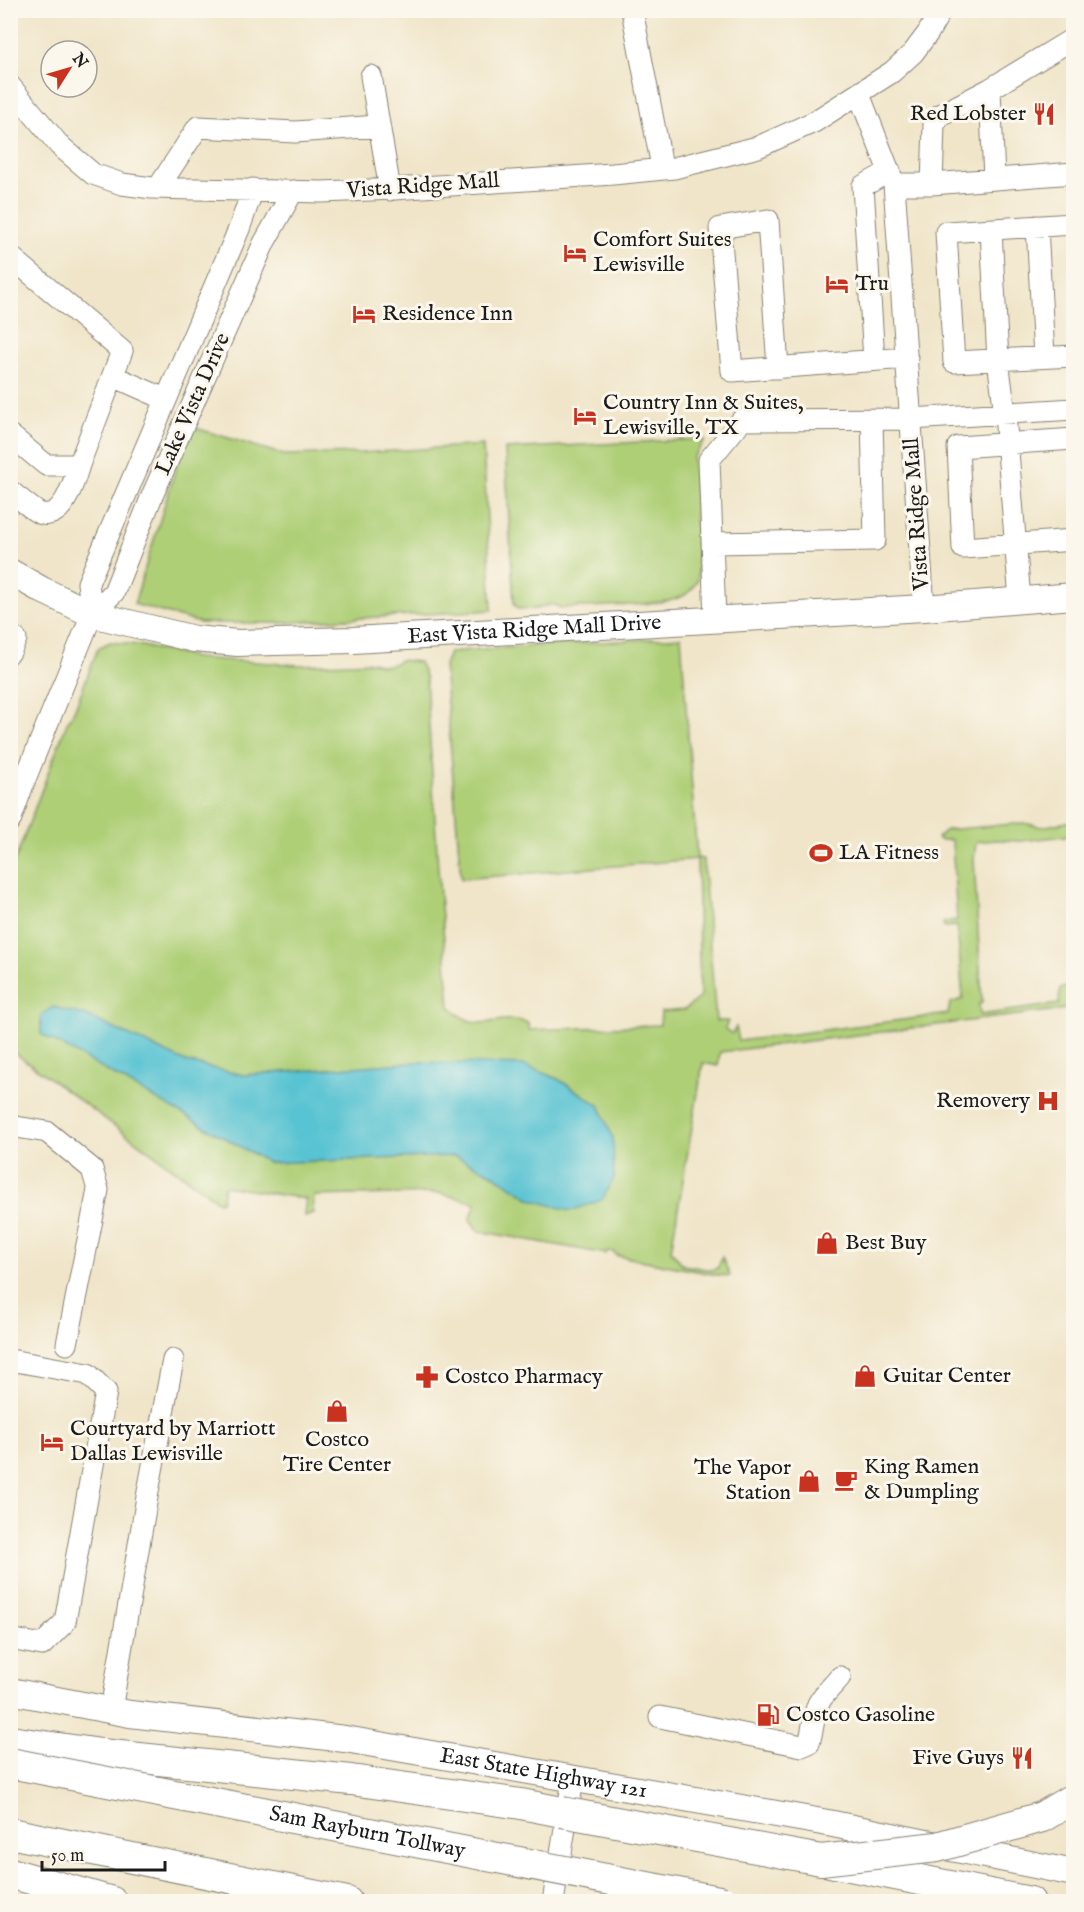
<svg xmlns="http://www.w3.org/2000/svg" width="1084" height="1912" font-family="'IM FELL English',serif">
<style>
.green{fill:#afcf77;stroke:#66764a;stroke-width:1.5}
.water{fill:#58c3d2;stroke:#3a7077;stroke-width:1.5}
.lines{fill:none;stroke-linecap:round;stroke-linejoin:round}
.minor-casing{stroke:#868072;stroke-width:23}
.major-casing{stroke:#868072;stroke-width:28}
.highway-casing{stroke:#868072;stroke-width:32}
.minor{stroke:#fff;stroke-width:21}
.major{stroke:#fff;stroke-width:26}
.highway{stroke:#fff;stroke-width:30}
.highway-bridge-casing{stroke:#868072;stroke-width:32;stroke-linecap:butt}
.highway-bridge{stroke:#fff;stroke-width:30}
.labels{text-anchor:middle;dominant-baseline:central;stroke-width:6;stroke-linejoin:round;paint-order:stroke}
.poi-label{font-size:22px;fill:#1c1c1c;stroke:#fbf7ec;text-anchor:start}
.street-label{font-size:22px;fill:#1c1c1c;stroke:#fbf7ec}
</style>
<rect width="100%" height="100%" fill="#fbf7ec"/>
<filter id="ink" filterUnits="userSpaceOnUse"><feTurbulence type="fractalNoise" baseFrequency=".0167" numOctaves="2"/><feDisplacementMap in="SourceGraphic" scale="12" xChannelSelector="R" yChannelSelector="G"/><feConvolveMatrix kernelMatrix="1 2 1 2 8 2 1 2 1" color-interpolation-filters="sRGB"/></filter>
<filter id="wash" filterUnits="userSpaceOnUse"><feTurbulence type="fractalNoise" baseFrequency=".008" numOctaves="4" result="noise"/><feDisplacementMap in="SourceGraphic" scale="24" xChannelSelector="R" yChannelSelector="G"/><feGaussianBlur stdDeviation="1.35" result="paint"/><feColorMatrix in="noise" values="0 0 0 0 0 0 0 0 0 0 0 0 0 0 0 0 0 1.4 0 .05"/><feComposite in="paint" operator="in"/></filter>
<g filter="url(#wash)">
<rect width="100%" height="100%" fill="#f0e5c9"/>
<!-- green -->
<path class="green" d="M189 426 284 455 360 453 483 445 492 610 281 623H200L134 604Z
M699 439 705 440 693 458 698 579C694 587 691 592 683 596 663 607 586 606 560 608 551 602 549 605 540 608 534 610 525 608 518 609L514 604 505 449Z
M681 637 697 858 703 859 716 1021H728L725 1029 732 1034 736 1027 739 1041 948 1014 950 1003 963 999 957 926 945 927 943 924 944 922 957 920 952 840H939L937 838 946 830 1024 823 1041 827 1073 821V835L1021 841 996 840 976 842 974 859 982 1003 979 1004 980 1015 1059 1004 1060 988 1073 987V1008L720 1052 718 1066 703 1063 671 1250 683 1265 711 1270 718 1268 722 1257 730 1276 717 1275 615 1255 614 1252 607 1251 606 1254 478 1231 470 1220 476 1203 439 1193 314 1196 313 1213 305 1216 304 1214 306 1199 224 1186 222 1200 219 1202 11 1050 10 874 67 723 75 709 98 648 110 642 138 645 196 658 299 665 373 662C383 667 391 667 400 660L419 662 426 678 439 884 450 1006C481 1040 496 1010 528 1023L529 1030 660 1025 661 1012 684 1010 700 997 697 859 461 879 444 665 449 653 469 650Z"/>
<!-- water -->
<path class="water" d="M53 1007 87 1016 186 1062 243 1075 419 1062 524 1065 558 1079 599 1105 613 1138 614 1178 602 1200 570 1211 531 1199 491 1173 455 1156 269 1163 41 1034V1015Z"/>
</g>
<g filter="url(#ink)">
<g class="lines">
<!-- minor casing -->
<g class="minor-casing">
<path id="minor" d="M632 10 662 167
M371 76 390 190
M10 86 59 145 93 174 122 184 152 188 322 192 394 189 613 174 674 168 758 147 814 122 892 72 913 53 928 33 941 10
M859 94 894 184 924 608
M994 179 990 89 1074 38
M894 184H932L1074 173
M932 184 934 125 940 115 990 89
M158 188 198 127 295 132 378 126
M1074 224 946 232 954 362 1074 356
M1037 226 1044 357
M991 230 998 360 1005 414 1020 600
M10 256 122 351 79 465H46L10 435
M874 360 863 186 890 171
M778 368 768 220 720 228 732 371C790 367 848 362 907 358
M113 376 165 399
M1074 439 958 447 963 548 1074 540
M10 491C19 498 28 506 37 512 62 525 74 482 79 465
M712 543 875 540 872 420
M92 614 88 583 239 229 253 189
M715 619 709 460 742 420 911 419 1074 409
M10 636 16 639 10 652
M10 821 25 779 92 614 114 592 152 496 264 243 293 191
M10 1126 47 1132 92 1169 98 1190 67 1344
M10 1360 88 1374 106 1392 65 1622 42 1645 10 1639
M111 1710 147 1497 173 1360
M660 1717 802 1746 809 1743C813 1730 814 1714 818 1704 823 1694 833 1686 840 1677
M553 1902 573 1779"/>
</g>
<!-- major casing -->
<g class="major-casing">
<g id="major">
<path id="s1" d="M10 572 42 590 92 614 194 639 238 643 353 640 924 608 1074 596"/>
<path id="s2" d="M10 1691 130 1714 345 1739 828 1823 1074 1873"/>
</g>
</g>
<!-- highway casing -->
<g class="highway-casing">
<path id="highway" d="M10 1741 101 1754 351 1780 521 1804 562 1812
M10 1833 347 1902
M830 1862 1030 1902
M10 1873 112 1902"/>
</g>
<!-- minor -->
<use href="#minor" class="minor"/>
<!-- major -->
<use href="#major" class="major"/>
<!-- highway -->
<use href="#highway" class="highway"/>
<!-- highway-bridge casing -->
<g class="highway-bridge-casing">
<g id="highway-bridge">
<path id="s3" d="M10 1763 724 1902"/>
<path d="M562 1812 821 1860 937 1847 1042 1817 1074 1798"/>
</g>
</g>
<!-- highway-bridge -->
<use href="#highway-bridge" class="highway-bridge"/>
</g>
</g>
<!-- icons -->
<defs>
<g id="restaurant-bare" transform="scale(1.8)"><path d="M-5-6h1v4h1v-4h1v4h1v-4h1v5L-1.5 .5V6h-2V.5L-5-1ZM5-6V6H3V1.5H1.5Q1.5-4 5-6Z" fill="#c8321e" stroke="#fbf7ec" stroke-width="2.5" paint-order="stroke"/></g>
<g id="hotel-bare" transform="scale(1.8)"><path d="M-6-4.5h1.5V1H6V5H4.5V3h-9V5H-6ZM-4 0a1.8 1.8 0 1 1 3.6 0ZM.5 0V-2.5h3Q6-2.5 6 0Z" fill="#c8321e" stroke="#fbf7ec" stroke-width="2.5" paint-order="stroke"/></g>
<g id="stadium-bare" transform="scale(1.8)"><path d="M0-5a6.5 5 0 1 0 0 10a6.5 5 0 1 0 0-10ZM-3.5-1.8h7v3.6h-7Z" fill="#c8321e" stroke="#fbf7ec" stroke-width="2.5" paint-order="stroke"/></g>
<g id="hospital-bare" transform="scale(1.8)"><path d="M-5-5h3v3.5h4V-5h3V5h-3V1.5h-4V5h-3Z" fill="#c8321e" stroke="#fbf7ec" stroke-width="2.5" paint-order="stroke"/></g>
<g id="shop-bare" transform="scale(1.8)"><path d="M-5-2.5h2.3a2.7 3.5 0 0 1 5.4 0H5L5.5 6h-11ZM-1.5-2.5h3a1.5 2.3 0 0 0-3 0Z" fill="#c8321e" stroke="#fbf7ec" stroke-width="2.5" paint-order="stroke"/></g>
<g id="pharmacy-bare" transform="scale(1.8)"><path d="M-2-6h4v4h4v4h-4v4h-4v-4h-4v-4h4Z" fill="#c8321e" stroke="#fbf7ec" stroke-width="2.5" paint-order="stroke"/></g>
<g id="cafe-bare" transform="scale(1.8)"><path d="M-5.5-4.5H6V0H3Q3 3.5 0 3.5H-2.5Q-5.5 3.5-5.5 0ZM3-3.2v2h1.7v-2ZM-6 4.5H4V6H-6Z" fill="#c8321e" stroke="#fbf7ec" stroke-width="2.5" paint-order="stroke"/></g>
<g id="fuel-bare" transform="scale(1.8)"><path d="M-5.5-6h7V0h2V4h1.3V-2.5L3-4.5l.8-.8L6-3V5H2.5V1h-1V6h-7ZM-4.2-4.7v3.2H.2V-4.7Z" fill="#c8321e" stroke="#fbf7ec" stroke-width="2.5" paint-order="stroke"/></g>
</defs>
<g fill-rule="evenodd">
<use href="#restaurant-bare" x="1044" y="114"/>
<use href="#hotel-bare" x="575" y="253"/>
<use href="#hotel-bare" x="837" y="284"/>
<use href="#hotel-bare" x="364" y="314"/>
<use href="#hotel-bare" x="585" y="416"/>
<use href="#stadium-bare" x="821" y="853"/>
<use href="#hospital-bare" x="1048" y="1101"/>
<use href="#shop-bare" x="827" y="1243"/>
<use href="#shop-bare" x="865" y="1376"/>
<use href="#pharmacy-bare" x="427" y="1377"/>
<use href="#shop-bare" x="337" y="1411"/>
<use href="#hotel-bare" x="52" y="1442"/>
<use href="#cafe-bare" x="846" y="1480"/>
<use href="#shop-bare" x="809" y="1481"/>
<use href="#fuel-bare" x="768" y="1715"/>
<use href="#restaurant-bare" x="1022" y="1758"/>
</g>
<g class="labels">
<!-- poi labels -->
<g class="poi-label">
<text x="1026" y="114" text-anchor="end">Red Lobster</text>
<text x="593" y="240">Comfort Suites<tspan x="593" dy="25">Lewisville</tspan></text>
<text x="855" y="284">Tru</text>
<text x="382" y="314">Residence Inn</text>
<text x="603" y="403">Country Inn &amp; Suites,<tspan x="603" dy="25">Lewisville, TX</tspan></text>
<text x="839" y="853">LA Fitness</text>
<text x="1030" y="1101" text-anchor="end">Removery</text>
<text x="845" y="1243">Best Buy</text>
<text x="883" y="1376">Guitar Center</text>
<text x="445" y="1377">Costco Pharmacy</text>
<text x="70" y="1429">Courtyard by Marriott<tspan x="70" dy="25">Dallas Lewisville</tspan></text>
<text x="337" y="1440" text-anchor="middle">Costco<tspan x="337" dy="25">Tire Center</tspan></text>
<text x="864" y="1467">King Ramen<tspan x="864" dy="25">&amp; Dumpling</tspan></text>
<text x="791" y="1468" text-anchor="end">The Vapor<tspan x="791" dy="25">Station</tspan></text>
<text x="786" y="1715">Costco Gasoline</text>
<text x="1004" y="1758" text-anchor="end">Five Guys</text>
</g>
<!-- street labels -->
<g class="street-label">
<text transform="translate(423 186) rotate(-4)">Vista Ridge Mall</text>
<text transform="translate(193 404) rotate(-66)">Lake Vista Drive</text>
<text transform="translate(917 514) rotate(-94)">Vista Ridge Mall</text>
<text stroke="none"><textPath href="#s1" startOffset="538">East Vista Ridge Mall Drive</textPath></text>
<text stroke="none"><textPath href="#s2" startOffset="540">East State Highway 121</textPath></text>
<text stroke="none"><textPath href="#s3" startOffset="364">Sam Rayburn Tollway</textPath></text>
</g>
</g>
<!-- margin -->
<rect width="1084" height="1912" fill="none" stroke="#fbf7ec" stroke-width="36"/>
<!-- north arrow -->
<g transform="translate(69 69) rotate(53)"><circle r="28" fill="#fbf7ec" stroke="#a29f99" stroke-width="1.5"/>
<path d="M0-4.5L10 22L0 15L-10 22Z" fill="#c8321e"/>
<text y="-9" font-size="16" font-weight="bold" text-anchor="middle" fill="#1c1c1c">N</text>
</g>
<!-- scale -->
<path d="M42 1861v9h123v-9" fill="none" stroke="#1c1c1c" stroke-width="3"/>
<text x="51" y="1861" font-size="18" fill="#1c1c1c" stroke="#fbf7ec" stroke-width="4.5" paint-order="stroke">50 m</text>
</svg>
